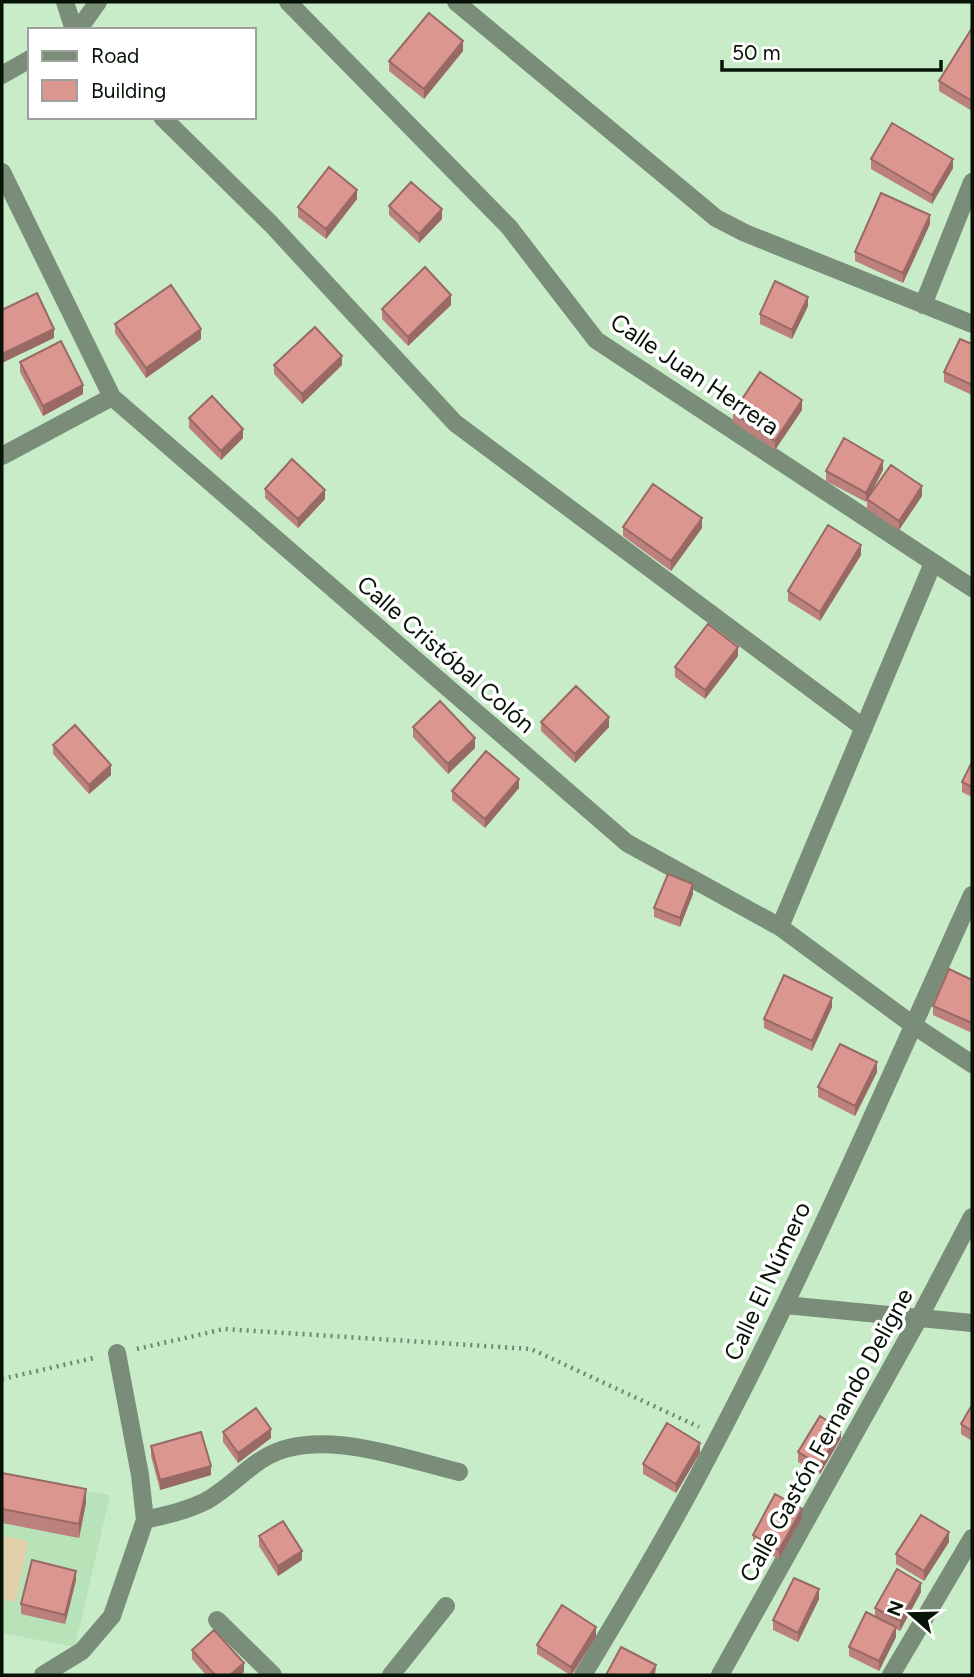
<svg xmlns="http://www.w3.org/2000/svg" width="974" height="1677" font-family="Figtree,sans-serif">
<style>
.built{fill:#b8e2b8}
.green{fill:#e2d0ab}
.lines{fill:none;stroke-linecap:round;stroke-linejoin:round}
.path{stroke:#6e876e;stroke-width:4.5;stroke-dasharray:2 5;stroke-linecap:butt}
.street{stroke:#798d78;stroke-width:18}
.wall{fill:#bc817c}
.shaded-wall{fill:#996965}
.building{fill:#db9690;stroke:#996965;stroke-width:2}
.labels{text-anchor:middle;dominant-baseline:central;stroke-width:7;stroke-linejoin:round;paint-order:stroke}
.street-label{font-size:24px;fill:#071307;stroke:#fff}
</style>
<rect width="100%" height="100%" fill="#c8ecc8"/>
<!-- built -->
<path class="built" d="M2 1476 110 1495 75 1647 2 1633Z"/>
<!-- green -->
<path class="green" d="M2 1536 28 1541 16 1602 2 1599Z"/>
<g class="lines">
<!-- path -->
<path class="path" d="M137 1349 224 1329 531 1349 699 1427
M2 1379 94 1358"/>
<!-- street -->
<path class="street" d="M65 2 74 30
M288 2 509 227 596 340 972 588
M456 2 716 218 745 233 972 324
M78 30 98 2
M2 75 30 59
M162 117 271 224 455 423 864 728
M2 172 112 397 627 843 780 927 913 1025 972 1064
M923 305 972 182
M2 456 112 397
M780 927 933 563
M785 1305 972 1323
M145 1520C166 1515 186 1511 206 1501 228 1489 245 1469 266 1457 318 1426 405 1459 459 1472
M217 1620 273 1675
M43 1675 82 1651 112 1616 145 1520 140 1475 117 1353
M391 1675 446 1606
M583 1675C630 1597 677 1518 719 1436 811 1260 890 1076 972 895
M720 1675 919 1318 972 1217
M891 1675 972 1538"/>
</g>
<!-- wall -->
<path class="wall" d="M972 28V111L939 91V81Z
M463 51 424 99 389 71V61Z
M871 159 953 168 932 204 871 169Z
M357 199 326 239 298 217V207Z
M389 206 442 219 419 243 389 215Z
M930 224 903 283 855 261V252Z
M451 305 408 346 382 319V309Z
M808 306 792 339 760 324V314Z
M115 324 201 339 146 378 115 333Z
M972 344V395L944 382V372Z
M20 362 83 394 43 416 20 372Z
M274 365H342L302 404 274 374Z
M802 410 775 450 733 422V413Z
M189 418 243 438 221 460 189 428Z
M883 470 866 502 826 481V471Z
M265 489 325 499 298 528 265 498Z
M922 496 899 530 867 509V499Z
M623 527 702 528 671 571 623 536Z
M861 555 820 621 788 601V591Z
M738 656 705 699 675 677V667Z
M541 722 609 727 575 763 541 731Z
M413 727 475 748 448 774 413 737Z
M53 745 111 775 89 794 53 754Z
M972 762V797L962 792V782Z
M519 788 485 828 452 800V791Z
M693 894 680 927 654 917V908Z
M972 980V1033L933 1015V1006Z
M832 1007 812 1051 764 1028V1019Z
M877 1072 855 1116 818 1097V1087Z
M972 1405V1441L961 1434V1424Z
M223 1432 271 1438 238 1463 223 1442Z
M841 1438 820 1474 798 1462V1452Z
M151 1446 211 1475 160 1490 151 1456Z
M700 1453 676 1493 643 1474V1464Z
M2 1473 86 1503 79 1538 2 1523Z
M802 1518 779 1559 753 1545V1535Z
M259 1536 302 1560 278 1576 259 1546Z
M949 1542 924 1581 896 1564V1554Z
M76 1580 65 1624 21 1614V1604Z
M921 1592 900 1631 896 1629V1637L879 1671 849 1656V1647L875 1617V1608Z
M819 1599 798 1642 773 1630V1620Z
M596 1637 572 1675H570L537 1654V1645Z
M192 1650 244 1672 240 1675H206L192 1659Z"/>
<!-- shaded-wall -->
<path class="shaded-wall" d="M463 41V51L424 99V89Z
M953 159V168L932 204V195Z
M357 190V199L326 239V229Z
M442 209V219L419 243V234Z
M930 215V224L903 283V273Z
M451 295V305L408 346V337Z
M808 297V306L792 339V330Z
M54 329V338L2 363V354Z
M201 329V339L146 378V368Z
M342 356V365L302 404V394Z
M83 385V394L43 416V406Z
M802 400V410L775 450V441Z
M243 429V438L221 460V451Z
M883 461V470L866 502V493Z
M922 486V496L899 530V521Z
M325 490V499L298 528V519Z
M702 518V528L671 571V561Z
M861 545V555L820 621V612Z
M738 647V656L705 699V690Z
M609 717V727L575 763V754Z
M475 738V748L448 774V764Z
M111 765V775L89 794V785Z
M519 779V788L485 828V819Z
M693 884V894L680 927V918Z
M832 998V1007L812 1051V1041Z
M877 1062V1072L855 1116V1106Z
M271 1429V1438L238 1463V1453Z
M841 1429V1438L820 1474V1465Z
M700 1443V1453L676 1493V1484Z
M211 1466V1475L160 1490V1480Z
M86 1489V1503L79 1538V1524Z
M802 1509V1518L779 1559V1550Z
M949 1532V1542L924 1581V1571Z
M302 1551V1560L278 1576V1566Z
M76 1571V1580L65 1624V1615Z
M921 1583V1592L900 1631V1621Z
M819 1589V1599L798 1642V1633Z
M596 1627V1637L571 1675V1667Z
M896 1627V1637L879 1671V1661Z
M244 1663V1672L240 1675H230Z
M656 1665 655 1675H650Z"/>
<!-- building -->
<path class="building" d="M429 13 463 41 424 89 389 61Z
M972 28V101L939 81Z
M892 123 953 159 932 195 871 159Z
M329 167 357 190 326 229 298 207Z
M411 182 442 209 419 234 389 206Z
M881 193 930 215 903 273 855 252Z
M425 267 451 295 408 337 382 309Z
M775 281 808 297 792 330 760 314Z
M171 285 201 329 146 368 115 324Z
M37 293 54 329 2 354V310Z
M315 327 342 356 302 394 274 365Z
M960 339 972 344V385L944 372Z
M61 341 83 385 43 406 20 362Z
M760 372 802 400 775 441 733 413Z
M212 396 243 429 221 451 189 418Z
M844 438 883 461 866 493 826 471Z
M292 459 325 490 298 519 265 489Z
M891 465 922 486 899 521 867 499Z
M653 484 702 518 671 561 623 527Z
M828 525 861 545 820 612 788 591Z
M708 624 738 647 705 690 675 667Z
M576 686 609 717 575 754 541 722Z
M440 701 475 738 448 764 413 727Z
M75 725 111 765 89 785 53 745Z
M486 751 519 779 485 819 452 791Z
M972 762V787L962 782Z
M668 874 693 884 680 918 654 908Z
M949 969 972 980V1023L933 1006Z
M784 975 832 998 812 1041 764 1019Z
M840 1044 877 1062 855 1106 818 1087Z
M972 1405V1431L961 1424Z
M256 1408 271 1429 238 1453 223 1432Z
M820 1416 841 1429 820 1465 798 1452Z
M667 1423 700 1443 676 1484 643 1464Z
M201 1432 211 1466 160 1480 151 1446Z
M2 1473 86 1489 79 1524 2 1509Z
M775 1494 802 1509 779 1550 753 1535Z
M921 1515 949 1532 924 1571 896 1554Z
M283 1521 302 1551 278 1566 259 1536Z
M32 1560 76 1571 65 1615 21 1604Z
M897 1569 921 1583 900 1621 875 1608Z
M794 1578 819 1589 798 1633 773 1620Z
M562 1605 596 1627 571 1667 537 1645Z
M866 1612 896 1627 879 1661 849 1647Z
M214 1630 244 1663 230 1675H215L192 1650Z
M621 1647 656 1665 650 1675H606Z"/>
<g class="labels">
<!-- street labels -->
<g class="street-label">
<text transform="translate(695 374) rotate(34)">Calle Juan Herrera</text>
<text transform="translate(446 654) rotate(41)">Calle Cristóbal Colón</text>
<text transform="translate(767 1281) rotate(-65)">Calle El Número</text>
<text transform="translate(826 1435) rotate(-61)">Calle Gastón Fernando Deligne</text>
</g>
</g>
<!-- border -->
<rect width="974" height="1677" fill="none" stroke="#071307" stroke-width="7"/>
<!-- legend -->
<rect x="28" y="28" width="228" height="91" fill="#ffffff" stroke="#9ca19c" stroke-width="2"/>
<rect x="42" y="51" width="35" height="10" fill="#798d78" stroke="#9ca19c" stroke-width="2"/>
<text x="91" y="63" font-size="21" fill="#071307">Road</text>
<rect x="42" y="80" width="35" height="21" fill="#db9690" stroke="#9ca19c" stroke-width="2"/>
<text x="91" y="98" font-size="21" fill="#071307">Building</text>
<!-- north arrow -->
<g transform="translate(911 1614) rotate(290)" stroke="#ffffff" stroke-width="5" paint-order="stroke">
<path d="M0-5L12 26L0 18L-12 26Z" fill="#071307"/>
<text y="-10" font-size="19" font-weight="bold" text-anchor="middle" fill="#071307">N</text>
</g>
<!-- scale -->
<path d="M722 60v10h219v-10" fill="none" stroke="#071307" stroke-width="3.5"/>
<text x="732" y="60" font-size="21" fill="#071307" stroke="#ffffff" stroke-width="5" paint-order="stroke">50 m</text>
</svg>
